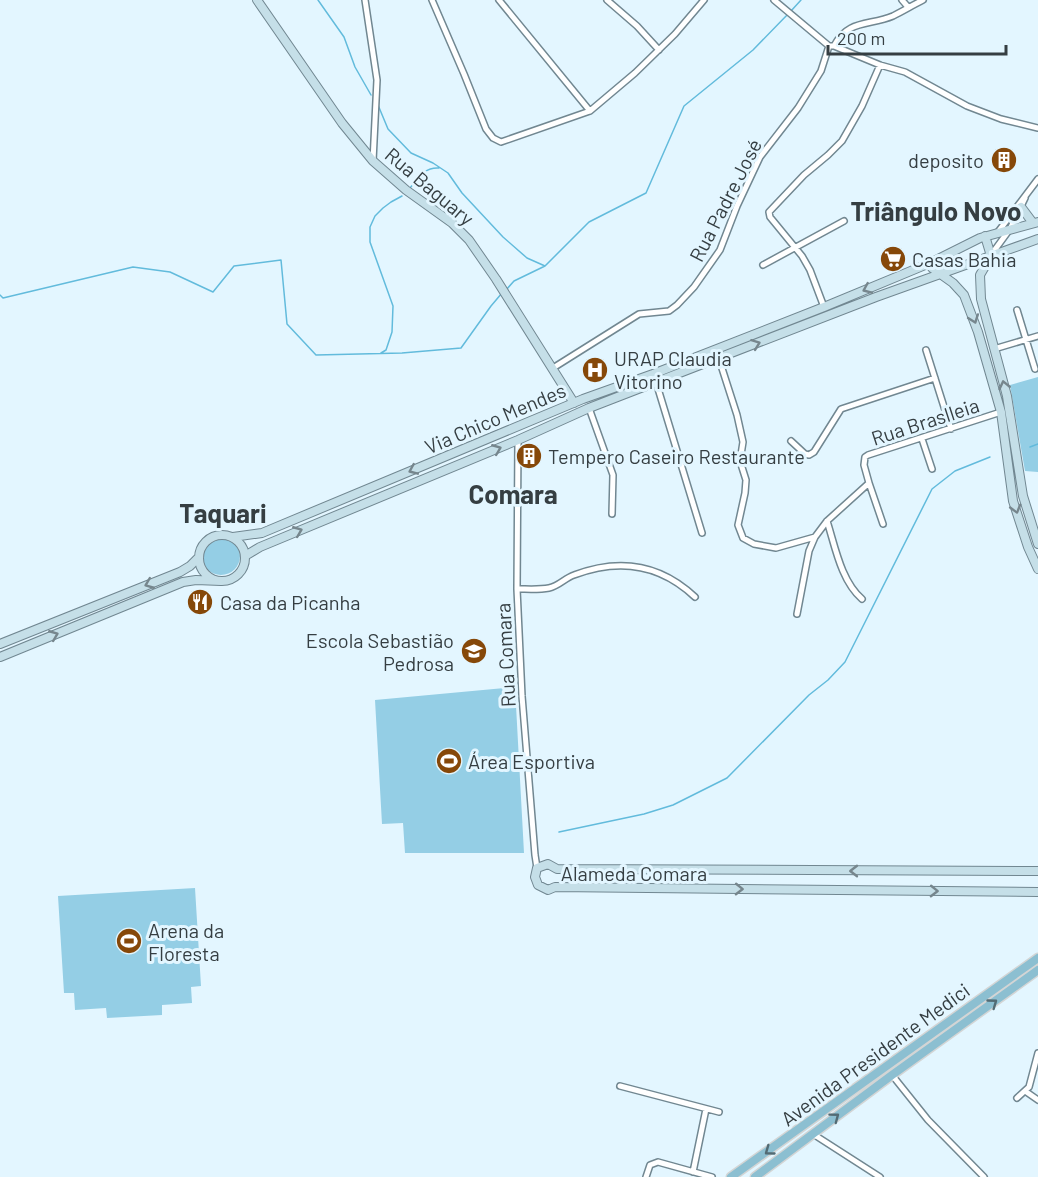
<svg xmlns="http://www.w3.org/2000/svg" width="1038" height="1177" font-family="Barlow,sans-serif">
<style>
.green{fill:#94cee5}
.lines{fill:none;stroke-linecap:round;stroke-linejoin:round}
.stream{stroke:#62bbdc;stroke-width:1.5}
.street-casing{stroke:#718791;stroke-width:8}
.secondary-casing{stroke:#718791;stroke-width:10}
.primary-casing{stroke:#d3d5d5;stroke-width:11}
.street{stroke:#fff;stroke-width:5}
.secondary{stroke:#c5dfe8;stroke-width:8}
.primary{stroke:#8cbfd1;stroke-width:8}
.oneway{stroke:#76868d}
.oneway2{stroke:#536b74}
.labels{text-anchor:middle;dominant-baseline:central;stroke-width:6;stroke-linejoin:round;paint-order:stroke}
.poi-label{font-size:20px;fill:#353e42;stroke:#e3f6ff;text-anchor:start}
.street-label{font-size:20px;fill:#353e42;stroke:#e3f6ff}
.district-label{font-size:26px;font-weight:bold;fill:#353e42;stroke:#e3f6ff}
</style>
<rect width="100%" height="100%" fill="#e3f6ff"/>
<!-- green -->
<path class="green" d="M1038 377V472L1025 471 1010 385Z
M202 556a19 19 0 1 1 38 0a19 19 0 1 1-38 0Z
M515 687 524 853H405L403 823 382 824 375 700Z
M195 888 201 986 191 987 192 1003 162 1005V1015L107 1018 106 1008 75 1010 74 993H64L58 896Z"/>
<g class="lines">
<!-- stream -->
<path class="stream" d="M318 0 344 37 355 67 371 95
M791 11 801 0
M378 105 388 129 411 153 433 163 448 173 462 193 503 237 527 258 545 266
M410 188C419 177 425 167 439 168
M506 290 514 281 545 266 589 222 646 193 684 106 753 50 788 14
M0 295 3 298 133 267 170 272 213 292 234 266 281 260 287 324 316 355 402 353 461 348 491 306 502 293
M381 353 386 350 392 332 393 306 370 242V227L375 216 383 208 391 202 402 196
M1030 447 1038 444
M559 832 644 814 673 805 727 778 809 695 828 680 845 662 932 489 955 471 990 457"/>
<!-- street casing -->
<g class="street-casing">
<path id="street" d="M365 0 377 80 373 161
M432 0 464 74 486 129 493 138 501 142 590 111 635 73 675 34 704 0
M499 0 590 111
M607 0 637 26 659 50
M774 0 829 46
M902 0 908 7
M834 46 880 65 905 72 967 106 1001 119 1038 128
M998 232 1038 179
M991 255 1010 229 1025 198
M763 265 844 221
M824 307 810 270 802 256 770 217 769 212 804 175 828 155 842 141 862 106 880 65
M1017 310 1035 369
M994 349 1038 336
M926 350 951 429
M719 359 737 415 743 442 740 461 746 480 745 493 738 525 743 538 754 544 776 548 815 537 827 521 869 483 864 465 865 457 868 455 1001 412
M553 368 639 314 669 311 677 305 694 287 720 250 737 206 760 157 798 108 821 71 829 46H834C848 19 869 26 893 16 903 11 913 5 923 0
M656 382 702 533
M589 408 613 475 612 514
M922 439 932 469
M518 440 517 589 522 696 535 855 537 868
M791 441 805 454 809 455 814 452 841 409 935 378
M869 483 883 524
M827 521C835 546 841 581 862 599
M517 589C527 589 539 590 549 588 559 586 565 578 574 575 619 558 660 564 695 597
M797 614 809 551 815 537
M892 1075 928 1120 984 1177
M620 1086 719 1112
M1025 1091 1038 1100
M1017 1098 1029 1087 1038 1053
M813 1134 880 1177
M693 1172 706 1109
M646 1177 650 1165 658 1162 712 1177"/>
</g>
<!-- secondary casing -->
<g class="secondary-casing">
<path id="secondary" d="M257 0 342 123 373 161 406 190 452 223 469 240 496 279 574 403
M1021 207 1033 223
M985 236 991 256 980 275 981 299 1007 396 1023 496 1038 544
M930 263 932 268 953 283 964 295 978 332 1001 412 1013 501 1028 547 1038 569
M199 558a23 23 0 1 1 46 0a23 23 0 1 1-46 0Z
M233 537 262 533 583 399 653 374 824 307 930 263 980 238 1038 222
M245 556 260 547 518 440 589 408 876 297 1038 239
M0 644 180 572 190 566 199 557
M0 657 183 582 196 580 221 581
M1038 871 557 869 548 864 537 868 535 877 538 885 548 890 555 887 1038 892"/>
</g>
<!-- primary casing -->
<g class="primary-casing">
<path id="primary" d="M731 1177 1038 958
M755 1177 892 1075 1038 970"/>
</g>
<!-- street -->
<use href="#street" class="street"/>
<!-- secondary -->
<use href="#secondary" class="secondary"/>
<!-- primary -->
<use href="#primary" class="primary"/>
</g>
<!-- one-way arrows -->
<defs><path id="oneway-chevron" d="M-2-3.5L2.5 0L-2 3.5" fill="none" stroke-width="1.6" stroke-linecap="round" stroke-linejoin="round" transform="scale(1.5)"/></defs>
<g class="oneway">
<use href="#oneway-chevron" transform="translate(867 289) rotate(157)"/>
<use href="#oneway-chevron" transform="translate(974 319) rotate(70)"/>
<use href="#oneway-chevron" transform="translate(756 344) rotate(-21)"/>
<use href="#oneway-chevron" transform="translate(1004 385) rotate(-103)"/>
<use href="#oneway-chevron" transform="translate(497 449) rotate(-22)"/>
<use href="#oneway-chevron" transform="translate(413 470) rotate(157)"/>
<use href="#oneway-chevron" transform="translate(1016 509) rotate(74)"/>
<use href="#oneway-chevron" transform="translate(298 531) rotate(-22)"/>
<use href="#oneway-chevron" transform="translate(149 584) rotate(158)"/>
<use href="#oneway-chevron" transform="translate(54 635) rotate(-22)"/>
<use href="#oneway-chevron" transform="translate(854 871) rotate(-180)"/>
<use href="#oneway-chevron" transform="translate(739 889) rotate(1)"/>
<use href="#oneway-chevron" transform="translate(934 891) rotate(1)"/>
</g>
<g class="oneway2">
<use href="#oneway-chevron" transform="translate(993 1003) rotate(-36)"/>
<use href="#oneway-chevron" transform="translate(835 1117) rotate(-37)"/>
<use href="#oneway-chevron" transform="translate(769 1151) rotate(144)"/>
</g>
<!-- icons -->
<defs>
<g id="building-disc" transform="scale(1.35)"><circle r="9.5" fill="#864809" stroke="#e3f6ff"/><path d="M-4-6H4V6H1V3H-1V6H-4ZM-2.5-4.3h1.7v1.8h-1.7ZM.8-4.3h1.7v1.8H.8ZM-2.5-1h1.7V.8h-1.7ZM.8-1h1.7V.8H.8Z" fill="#fff"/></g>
<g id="supermarket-disc" transform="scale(1.35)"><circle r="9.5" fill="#864809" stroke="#e3f6ff"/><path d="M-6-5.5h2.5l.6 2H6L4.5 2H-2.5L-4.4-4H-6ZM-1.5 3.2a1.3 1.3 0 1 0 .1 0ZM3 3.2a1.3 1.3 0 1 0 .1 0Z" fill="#fff"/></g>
<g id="hospital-disc" transform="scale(1.35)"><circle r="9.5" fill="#864809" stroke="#e3f6ff"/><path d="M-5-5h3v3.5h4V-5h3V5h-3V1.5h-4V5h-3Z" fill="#fff"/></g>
<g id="restaurant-disc" transform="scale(1.35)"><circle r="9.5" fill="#864809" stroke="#e3f6ff"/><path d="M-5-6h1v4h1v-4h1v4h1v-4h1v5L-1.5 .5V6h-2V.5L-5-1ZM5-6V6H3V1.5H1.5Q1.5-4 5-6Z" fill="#fff"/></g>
<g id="school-disc" transform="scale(1.35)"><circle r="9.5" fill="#864809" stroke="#e3f6ff"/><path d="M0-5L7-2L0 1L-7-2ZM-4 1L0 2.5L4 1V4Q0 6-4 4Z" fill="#fff"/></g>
<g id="stadium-disc" transform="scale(1.35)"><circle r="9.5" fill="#864809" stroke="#e3f6ff"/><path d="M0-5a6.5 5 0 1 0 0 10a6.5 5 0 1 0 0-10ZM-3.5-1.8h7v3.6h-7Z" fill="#fff"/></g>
</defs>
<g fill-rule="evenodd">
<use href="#building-disc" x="1004" y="160"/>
<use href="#supermarket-disc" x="893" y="259"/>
<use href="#hospital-disc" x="595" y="370"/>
<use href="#building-disc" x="529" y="456"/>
<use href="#restaurant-disc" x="200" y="602"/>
<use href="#school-disc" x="474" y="651"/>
<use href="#stadium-disc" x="449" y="761"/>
<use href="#stadium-disc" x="129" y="941"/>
</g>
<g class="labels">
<!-- poi labels -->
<g class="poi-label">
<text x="984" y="160" text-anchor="end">deposito</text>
<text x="912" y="259">Casas Bahia</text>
<text x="614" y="358">URAP Claudia<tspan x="614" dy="23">Vitorino</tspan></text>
<text x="548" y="456">Tempero Caseiro Restaurante</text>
<text x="220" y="602">Casa da Picanha</text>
<text x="454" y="640" text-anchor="end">Escola Sebastião<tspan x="454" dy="23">Pedrosa</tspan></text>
<text x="468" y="761">Área Esportiva</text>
<text x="148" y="930">Arena da<tspan x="148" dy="23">Floresta</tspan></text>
</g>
<!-- street labels -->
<g class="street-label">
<text transform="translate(430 186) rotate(40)">Rua Baguary</text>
<text transform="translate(725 200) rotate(-63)">Rua Padre José</text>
<text transform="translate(495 418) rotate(-23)">Via Chico Mendes</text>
<text transform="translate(925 421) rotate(-18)">Rua Braslleia</text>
<text transform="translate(505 655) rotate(-93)">Rua Comara</text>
<text x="634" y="873">Alameda Comara</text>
<text transform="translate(875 1054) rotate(-36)">Avenida Presidente Medici</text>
</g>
<!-- district labels -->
<g class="district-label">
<text x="936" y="210">Triângulo Novo</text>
<text x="513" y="493">Comara</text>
<text x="223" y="512">Taquari</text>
</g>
</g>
<!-- scale -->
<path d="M828 45v9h178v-9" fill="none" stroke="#353e42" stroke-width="3"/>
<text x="837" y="45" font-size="18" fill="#353e42" stroke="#e3f6ff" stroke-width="4.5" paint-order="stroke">200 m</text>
</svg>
